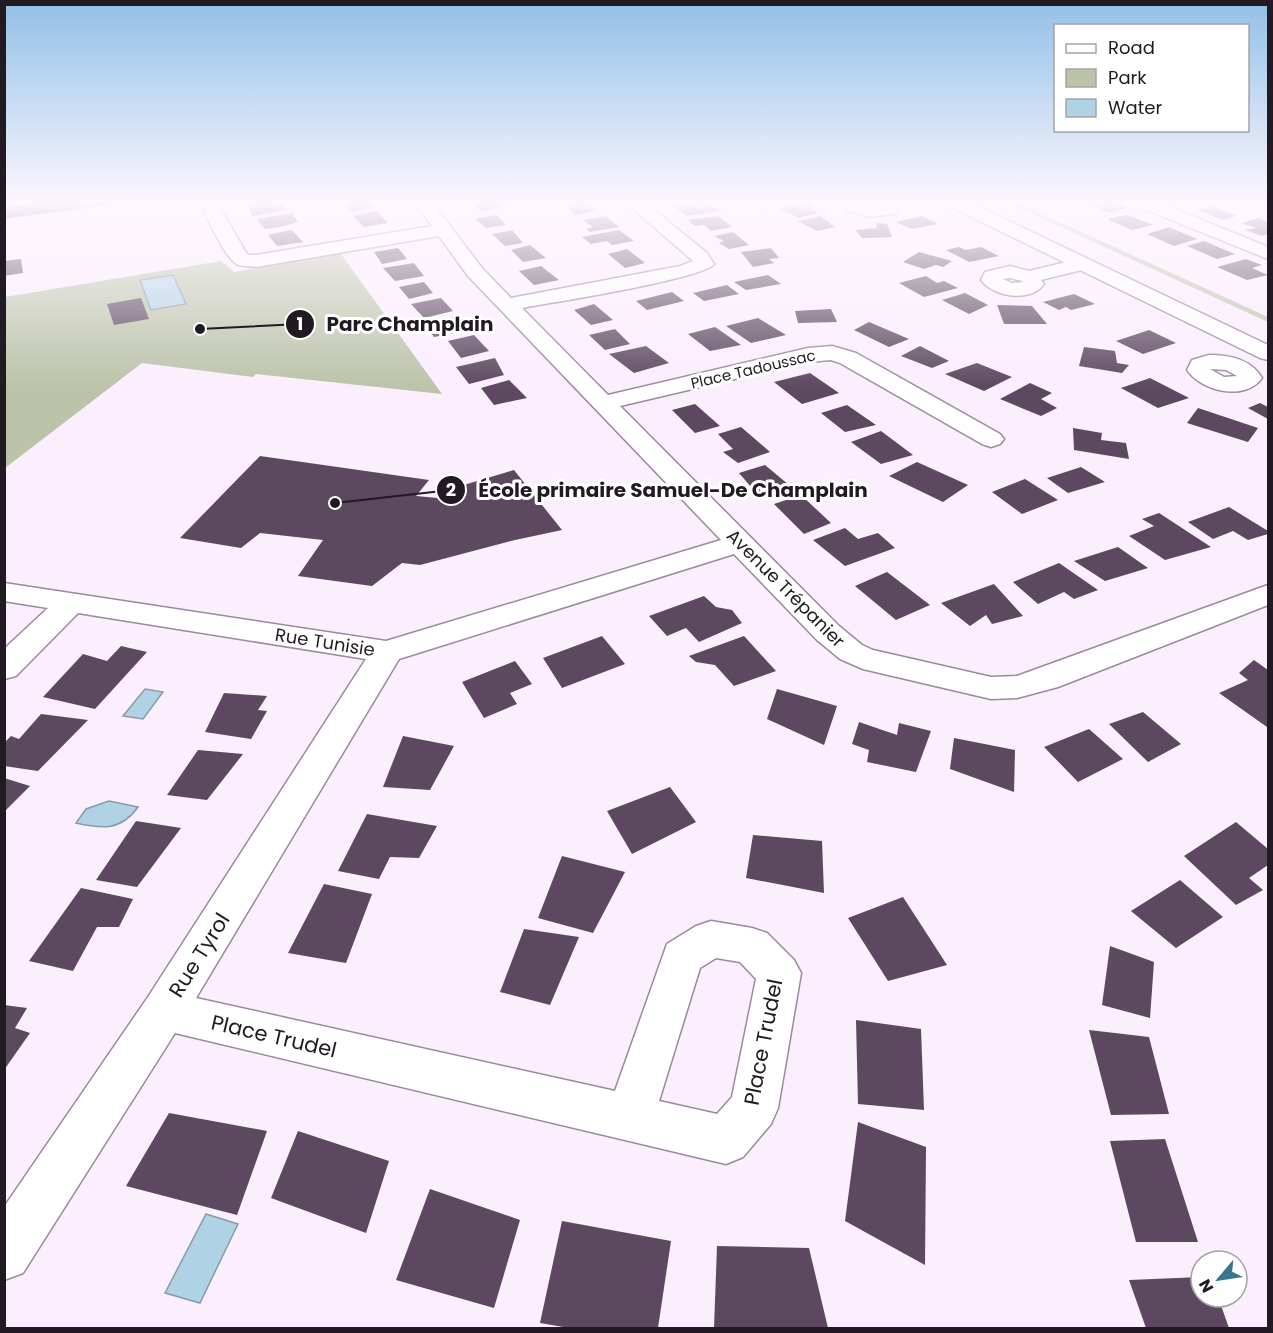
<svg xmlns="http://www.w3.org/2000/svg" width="1273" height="1333" font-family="Poppins,sans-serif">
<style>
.green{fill:#bbc3a9}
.water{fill:#b0d2e5;stroke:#859bab;stroke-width:1.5}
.building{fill:#5c485f}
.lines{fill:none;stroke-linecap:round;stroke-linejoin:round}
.street-casing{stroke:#9c88a0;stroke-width:3}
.secondary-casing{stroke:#9c88a0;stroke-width:3}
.street{fill:#fff;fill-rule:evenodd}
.secondary{fill:#fff;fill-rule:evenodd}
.labels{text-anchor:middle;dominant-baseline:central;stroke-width:6;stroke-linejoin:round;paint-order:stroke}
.far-street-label{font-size:15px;fill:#221a23;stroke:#fff}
.street-label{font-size:18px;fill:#221a23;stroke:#fff}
.near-street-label{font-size:21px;fill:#221a23;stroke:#fff}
.leader{fill:none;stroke:#221a23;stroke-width:2}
.callout-dot{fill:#221a23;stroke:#fff;stroke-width:2}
.mark-label{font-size:18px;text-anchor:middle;font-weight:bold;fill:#fff}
.callout-label{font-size:20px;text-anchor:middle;font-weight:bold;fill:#221a23;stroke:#fff;stroke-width:6;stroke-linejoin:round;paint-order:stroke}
</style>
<rect width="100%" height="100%" fill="#fbeefd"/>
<!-- green -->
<path class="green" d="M1004 201H1014L1268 317V322Z
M341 254 442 394 256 374 253 377 142 363 5 468V297L221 261 234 272Z"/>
<!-- water -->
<path class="water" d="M173 275 186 304 151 310 140 280Z
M145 689 163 692 143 719 123 716Z
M109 801 138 807C121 831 102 829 76 823L86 809Z
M206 1214 238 1224 200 1303 165 1293Z"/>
<!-- building -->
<path class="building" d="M45 201H120V203L4 219V207Z
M272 201 275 207 283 205 287 210 253 216 246 204Z
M358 201H369L375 207 353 212 343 204Z
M480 201H497L500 207 480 211 474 203Z
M581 201H586L596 211 575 215 565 204Z
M1111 201 1127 208 1109 213 1085 202Z
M810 202 816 206 808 207 818 213 799 218 778 208Z
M692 204 700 208 713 206 721 211 687 216 675 207Z
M1213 206 1236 216 1223 220 1198 210Z
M377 211 388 223 364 227 353 216Z
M292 213 298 222 280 227 265 229 257 219Z
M497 215 506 225 486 228 475 219Z
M1127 215 1153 225 1132 230 1107 219Z
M606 216 619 227 590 232 586 229 593 227 583 220Z
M718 216 732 227 711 231 704 225 695 226 688 220Z
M820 216 835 227 817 231 798 221Z
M922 216 938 224 912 229 895 222Z
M1259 218 1268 222V234L1262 236 1245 230 1256 228 1242 223Z
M876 223 887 224 892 237 862 238 856 230 877 228Z
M1169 227 1197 239 1174 246 1147 234Z
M292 230 303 242 277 246 268 235Z
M512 230 523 243 505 246 492 234Z
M619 230 634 241 612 245 607 241 591 244 582 237Z
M733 232 749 245 729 249 719 243 724 241 714 236Z
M1204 241 1235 254 1217 259 1187 246Z
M530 245 546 258 523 262 511 250Z
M959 247 966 250 981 247 999 256 969 262 946 250Z
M398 248 407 259 382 264 374 252Z
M771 248 779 258 769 259 774 263 753 267 741 252Z
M627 249 645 263 625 268 608 254Z
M919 252 952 261 943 267 936 265 924 269 903 262Z
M21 259 23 273 4 276V261Z
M1246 259 1262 265 1252 268 1268 275 1247 280 1217 267Z
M414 263 424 276 395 281 383 268Z
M541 266 559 280 534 285 519 271Z
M768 275 781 284 746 290 734 282Z
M926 276 937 283 944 281 958 288 924 297 899 283Z
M424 282 433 293 409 299 399 287Z
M727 285 739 294 704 301 693 293Z
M672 292 684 301 647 310 636 301Z
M965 293 988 305 969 314 942 300Z
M1074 294 1095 304 1071 310 1066 307 1059 310 1043 302Z
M141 298 149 319 114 325 107 304Z
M441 298 453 311 424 318 411 304Z
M594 304 613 320 591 325 574 310Z
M997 305 1032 306 1047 324H1004Z
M831 309 837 322 798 323 795 311Z
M457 316 470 330 434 337 423 323Z
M758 318 786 335 751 343 726 326Z
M869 322 909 339 889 347 854 330Z
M715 327 741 345 710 351 688 334Z
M615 329 630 344 605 350 589 335Z
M1149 330 1176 343 1143 354 1116 341Z
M474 335 489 351 461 358 448 341Z
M646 346 669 363 634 373 609 354Z
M920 346 949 361 932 368 901 356Z
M1084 347 1115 351 1117 363 1129 365 1122 373 1079 366Z
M495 358 504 375 469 384 456 367Z
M977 363 1012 377 984 391 945 374Z
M810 373 839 393 802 404 774 382Z
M1150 378 1189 398 1158 408 1121 388Z
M509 380 527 398 494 405 481 388Z
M1030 383 1052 393 1041 399 1057 408 1041 416 1000 399Z
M1260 403 1268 407V419L1248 408Z
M695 404 720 426 695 433 672 410Z
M847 405 876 425 845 432 821 413Z
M1198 408 1258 428 1248 442 1187 423Z
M741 427 770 452 738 463 723 452 733 449 718 434Z
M1073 428 1102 433 1101 440 1126 443 1129 459 1074 450Z
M881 431 913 455 881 464 851 442Z
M260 456 429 480 416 496 449 499 467 484 514 470 562 530 515 540 420 565 402 563 372 586 298 576 323 540 260 533 241 548 180 538Z
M917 462 968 485 943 502 889 476Z
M765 465 789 485 758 495 739 473Z
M1081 467 1105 482 1068 493 1047 478Z
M1025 479 1058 500 1022 514 992 492Z
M801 495 831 523 804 534 774 504Z
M1229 507 1268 531V534L1248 540 1233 531 1213 539 1188 522Z
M1159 513 1211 547 1165 560 1129 536 1154 526 1142 519Z
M845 528 858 539 878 533 895 548 845 566 813 540Z
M1118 547 1148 568 1105 581 1074 561Z
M1059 563 1098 590 1074 599 1064 592 1038 604 1013 582Z
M887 572 930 605 896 620 855 586Z
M994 584 1023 616 992 624 986 615 970 626 941 603Z
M704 596 716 607 732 610 742 623 699 642 686 628 667 636 649 616Z
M602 636 625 664 562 688 543 658Z
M744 636 776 671 734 686 715 665 696 662 689 656Z
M121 646 147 652 95 709 43 697 83 654 107 661Z
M1254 660 1268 670 1267 727 1219 693 1248 680 1239 673Z
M515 661 532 684 510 693 517 704 484 718 462 682Z
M777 689 837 706 824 745 767 719Z
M224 693 267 696 258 710 267 711 251 739 205 732Z
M1143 712 1181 744 1148 762 1109 724Z
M41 714 88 720 38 771 4 766V743L11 736 19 739Z
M859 722 897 735 899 723 931 731 916 772 867 762 869 750 852 744Z
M1089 729 1123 759 1078 782 1044 747Z
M403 736 454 746 430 790 383 787Z
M954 738 1015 750 1014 792 950 769Z
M198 750 243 754 207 800 167 795Z
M4 778 30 786 4 812Z
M670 787 696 822 632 854 607 811Z
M367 814 437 826 419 858 390 857 379 879 338 871Z
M136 821 181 828 137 887 96 880Z
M1236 822 1268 849V865L1249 878 1263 890 1236 905 1184 856Z
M753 835 822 841 824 893 746 878Z
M562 856 625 872 593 933 538 918Z
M1180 880 1223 917 1176 948 1131 911Z
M324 884 372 894 346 963 288 953Z
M81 888 133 899 119 927H97L73 971 29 961Z
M903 897 947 965 888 981 848 918Z
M524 929 579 937 550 1005 500 992Z
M1110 946 1154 962 1150 1018 1102 1005Z
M4 1005 27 1008 15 1028 30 1033 4 1070Z
M856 1020 921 1029 924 1110 858 1104Z
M1089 1030 1149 1037 1169 1114 1111 1115Z
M169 1113 267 1131 237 1215 126 1186Z
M858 1122 926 1147 925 1265 845 1221Z
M298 1131 389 1161 366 1233 271 1198Z
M1165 1139 1198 1242H1136L1110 1141Z
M430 1189 520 1220 494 1308 396 1280Z
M562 1221 671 1241 658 1328H569L540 1323Z
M717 1246 809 1248 828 1328H714Z
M1201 1277V1297H1218L1229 1328H1146L1129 1280Z"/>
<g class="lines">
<!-- street casing -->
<g class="street-casing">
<path id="street" d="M199 201H216L245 251 248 255H256L432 226 414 201H431L482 268 511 298 680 266 693 261 624 201H643L707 253 714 264C703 279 549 303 522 308L608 395 808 348 832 346 856 353 1000 434 1004 439 1000 444 991 447 982 444 840 363 831 360 808 362 620 406 839 626 862 645 873 650 991 677 1017 676 1268 585V605L1058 687 1017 698 991 699 863 669 840 659 817 640 734 554 399 659 196 998 615 1091 667 944 696 926 711 921 752 928 767 933 794 960 801 973 778 1108 771 1124 743 1157 726 1164 175 1033 23 1273 4 1280V1207L148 997 366 659 78 613 16 676 4 679V649L48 608 4 601V583L386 641 721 540 468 276 439 236 256 267C250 266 242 267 237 264 224 257 206 215 199 201ZM716 958 740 962 756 979 732 1097 717 1114 659 1101 700 968Z
M846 201H866L864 205 880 206V201H895L899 206 894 214 870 217 848 211 844 204Z
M1132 201H1156L1268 247V259L1134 205Z
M1083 258 1090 260 1093 264 1090 268 1041 280 1044 284C1031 303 993 297 981 280L985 272 1010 266 1029 271ZM1010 278 1022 281 1023 282 1012 283 1003 279Z
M1209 355C1230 355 1251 359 1262 378 1245 402 1201 391 1187 370L1192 360ZM1210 369 1226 370 1237 376 1224 377Z"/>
</g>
<!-- secondary casing -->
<g class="secondary-casing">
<path id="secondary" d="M945 201H967L1268 345V360L1260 358 947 205Z"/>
</g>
<!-- street -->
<use href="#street" class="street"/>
<!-- secondary -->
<use href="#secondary" class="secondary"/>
</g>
<!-- sky -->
<linearGradient id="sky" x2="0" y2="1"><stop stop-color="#91c0e7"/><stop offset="0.52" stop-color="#fdf7fe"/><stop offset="1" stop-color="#fdf7fe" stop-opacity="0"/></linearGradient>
<rect width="1273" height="388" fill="url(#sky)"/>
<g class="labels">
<!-- far-street labels -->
<g class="far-street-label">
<text transform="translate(753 369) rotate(-13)">Place Tadoussac</text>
</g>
<!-- street labels -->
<g class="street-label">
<text transform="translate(786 588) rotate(45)">Avenue Trépanier</text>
<text transform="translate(325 642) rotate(9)">Rue Tunisie</text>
</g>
<!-- near-street labels -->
<g class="near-street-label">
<text transform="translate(199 955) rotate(-58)">Rue Tyrol</text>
<text transform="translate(274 1036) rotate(13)">Place Trudel</text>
<text transform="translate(763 1042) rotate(-79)">Place Trudel</text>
</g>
</g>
<!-- callouts -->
<path class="leader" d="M200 329L300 324M335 503L451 490"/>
<g class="callout-dot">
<circle cx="200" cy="329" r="6"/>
<circle cx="335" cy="503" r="6"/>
<circle cx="300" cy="324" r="15"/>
<circle cx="451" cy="490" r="15"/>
</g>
<g class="mark-label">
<text x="300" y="330">1</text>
<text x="451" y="496">2</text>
</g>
<g class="callout-label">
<text x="410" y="331">Parc Champlain</text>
<text x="673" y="497">École primaire Samuel-De Champlain</text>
</g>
<!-- border -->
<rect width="1273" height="1333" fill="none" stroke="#221a23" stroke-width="12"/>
<!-- legend -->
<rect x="1054" y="24" width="195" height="108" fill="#ffffff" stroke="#a7a3a7" stroke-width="1.5"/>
<rect x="1066" y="44" width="30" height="9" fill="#ffffff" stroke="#a7a3a7" stroke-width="1.5"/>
<text x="1108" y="54" font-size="18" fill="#221a23">Road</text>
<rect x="1066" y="69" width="30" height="18" fill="#bbc3a9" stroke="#a7a3a7" stroke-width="1.5"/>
<text x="1108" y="84" font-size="18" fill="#221a23">Park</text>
<rect x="1066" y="99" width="30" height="18" fill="#b0d2e5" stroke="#a7a3a7" stroke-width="1.5"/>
<text x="1108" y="114" font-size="18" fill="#221a23">Water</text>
<!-- north arrow -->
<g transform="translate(1219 1279) rotate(241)"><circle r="28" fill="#ffffff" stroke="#a7a3a7" stroke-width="1.5"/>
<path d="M0-4.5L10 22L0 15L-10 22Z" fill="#39768c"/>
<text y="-9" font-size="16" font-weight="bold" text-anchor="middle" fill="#221a23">N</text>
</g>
</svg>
